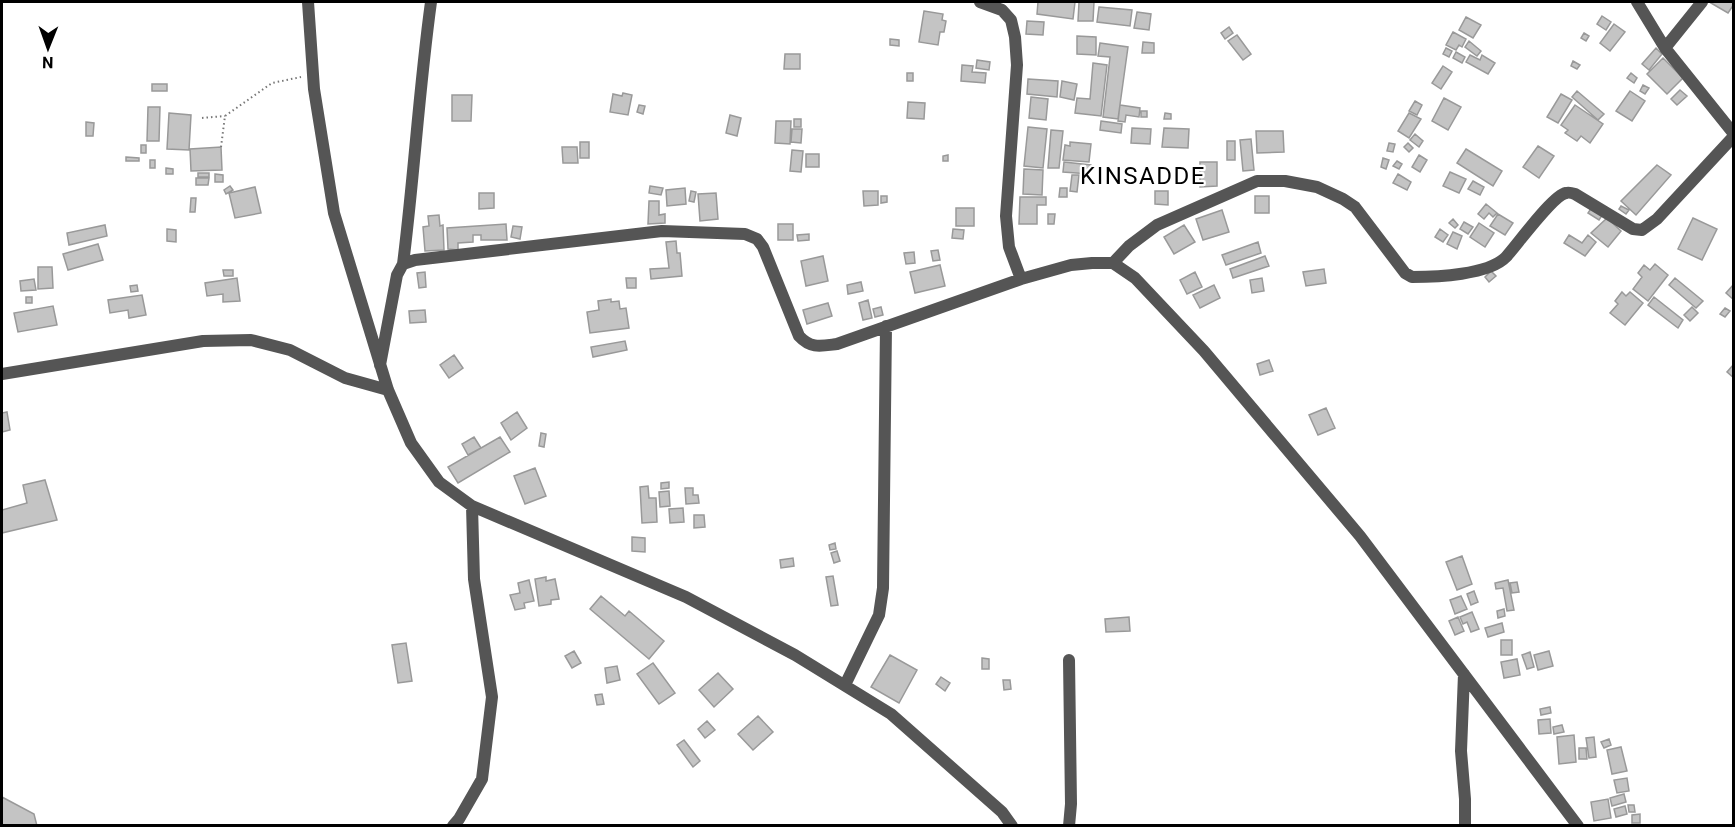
<svg xmlns="http://www.w3.org/2000/svg" width="1735" height="827" font-family="Roboto,sans-serif">
<style>
.building{fill:#c4c4c4;stroke:#999;stroke-width:1.5}
.lines{fill:none;stroke-linecap:round;stroke-linejoin:round}
.path{stroke:#777;stroke-width:2;stroke-dasharray:1.5 3;stroke-linecap:butt}
.minor{stroke:#555;stroke-width:12}
.labels{text-anchor:middle;dominant-baseline:central;stroke-width:4.5;stroke-linejoin:round;paint-order:stroke}
.quarter-label{font-size:24px;letter-spacing:1.5px;fill:#000;stroke:#fff}
</style>
<rect width="100%" height="100%" fill="#fff"/>
<!-- building -->
<path class="building" d="M1038 2H1075L1073 19 1037 14Z
M1079 2H1094L1093 21H1078Z
M1712 2H1732L1734 4 1728 13 1711 3Z
M1099 7 1132 10 1130 26 1097 22Z
M924 11 943 14 942 20 946 21 944 32H940L938 45 919 42Z
M1137 12 1151 14 1149 30 1134 28Z
M1602 16 1611 22 1606 30 1597 24Z
M1466 17 1481 25 1473 38 1459 30Z
M1027 21 1044 22 1043 35 1026 34Z
M1614 24 1625 32 1610 51 1600 43Z
M1229 27 1233 33 1225 39 1221 33Z
M1453 32 1466 39 1462 47 1459 45 1456 50 1446 45Z
M1584 33 1589 36 1586 41 1581 38Z
M1237 35 1251 54 1243 60 1228 41Z
M1077 36 1096 37V55L1077 54Z
M890 39 899 40V46L890 45Z
M1469 41 1481 51 1477 56 1465 47Z
M1143 42 1154 43V53H1142Z
M1100 43 1128 47 1118 119 1103 117 1110 57 1098 56Z
M1446 48 1452 51 1449 57 1443 54Z
M1656 48 1662 54 1649 70 1642 64Z
M1456 52 1465 57 1462 63 1453 58Z
M785 54H800V69H784Z
M1470 55 1480 60 1482 55 1495 63 1488 74 1466 62Z
M1663 58 1683 78 1667 94 1647 74Z
M977 60 990 62 989 70 976 68Z
M1573 61 1580 65 1577 69 1571 66Z
M1093 63 1107 65 1101 116 1075 113 1077 98 1090 99Z
M962 65 973 66 972 72 986 73 985 83 961 81Z
M1443 66 1452 72 1441 89 1432 83Z
M907 73H913V81H907Z
M1631 73 1637 78 1634 83 1627 78Z
M1028 79 1058 81 1057 97 1027 94Z
M1062 81 1077 84 1074 100 1060 97Z
M152 84H167V91H152Z
M1643 85 1649 88 1645 94 1640 91Z
M1680 90 1687 96 1677 105 1671 99Z
M1577 91 1604 114 1598 120 1572 97Z
M1630 91 1645 101 1632 121 1616 111Z
M623 93 632 95 628 115 610 112 613 94 622 96Z
M1561 94 1572 100 1558 123 1547 117Z
M452 95H472L471 121H452Z
M1031 97 1048 99 1046 120 1029 118Z
M1444 98 1461 107 1448 130 1432 121Z
M1415 101 1422 105 1417 115 1409 111Z
M908 102 925 103 924 119 907 118Z
M639 105 645 106 643 114 637 112Z
M1120 105 1140 108 1139 117 1126 115 1125 122 1118 121Z
M1575 105 1603 124 1590 143 1581 136 1577 141 1565 133 1568 130 1561 125Z
M148 107H160L159 141H147Z
M1141 111H1147V117H1141Z
M169 113 191 115 189 150 167 149Z
M1165 113 1171 114V119H1164Z
M1409 113 1421 119 1409 138 1398 131Z
M730 115 741 118 737 136 726 133Z
M794 119H801V127H794Z
M776 121H791L790 144 775 143Z
M1101 121 1122 124 1121 133 1100 130Z
M86 122 94 123 93 136H86Z
M1028 127 1047 129 1043 168 1024 166Z
M1132 128 1151 129 1150 144 1131 143Z
M1164 128 1189 129 1188 148 1162 147Z
M792 129H802L801 143 791 142Z
M1051 130 1063 131 1059 168H1048Z
M1256 131H1283L1284 152 1257 153Z
M1415 134 1423 141 1419 147 1410 140Z
M1251 139 1254 170 1243 171 1240 140Z
M1227 141H1235V160H1227Z
M580 142H589V158H580Z
M1070 142 1091 144 1089 162 1063 160 1065 145 1070 146Z
M1389 143 1395 144 1393 152 1387 151Z
M1408 143 1413 148 1409 152 1404 147Z
M141 145H146V153H141Z
M1538 146 1554 156 1539 178 1523 167Z
M221 147 222 170 191 171 190 149Z
M562 147H577L578 163H563Z
M1466 149 1502 171 1493 186 1457 163Z
M792 150 803 151 801 172 790 171Z
M806 154H819V167H806Z
M948 155V161H943V156Z
M1419 155 1427 160 1420 172 1412 167Z
M126 157 139 158V161H126Z
M1383 158 1389 160 1386 169 1381 167Z
M150 160H155V168H150Z
M1397 161 1402 164 1399 169 1393 166Z
M1064 162 1091 165 1090 174 1063 172Z
M1200 162H1217V186L1200 187Z
M1657 165 1671 175 1636 215 1621 201Z
M166 168 173 169V174H166Z
M1024 169 1043 170 1042 195 1023 194Z
M1450 172 1466 179 1459 193 1443 186Z
M198 173H209V177H198Z
M215 174 223 175V182H215Z
M1398 174 1411 182 1407 190 1393 183Z
M1072 175H1079L1077 192 1070 191Z
M196 178H209L208 185H196Z
M1473 181 1484 187 1480 195 1468 189Z
M230 186 233 190 226 194 224 190Z
M650 186 663 188 661 195 649 193Z
M255 187 261 213 235 218 229 193Z
M685 188 686 204 667 206 666 190Z
M1060 188H1067V197H1059Z
M691 191 696 192 694 202 689 201Z
M863 191H878V205L864 206Z
M1155 191H1168V205L1155 204Z
M479 193H494V208L479 209Z
M716 193 718 219 700 221 698 194Z
M881 196H887V202L881 203Z
M1255 196H1269V213H1255Z
M1020 197H1046V205H1037V224H1019Z
M191 198H196L195 212H190Z
M649 201H659V215L665 214V223L648 224Z
M1486 204 1497 213 1493 217 1489 213 1484 219 1478 214Z
M1621 206 1629 210 1626 214 1619 209Z
M1592 207 1603 214 1599 220 1588 213Z
M956 208H974V226H956Z
M1222 210 1229 232 1203 240 1196 219Z
M1048 214H1055L1054 224H1048Z
M1498 214 1513 223 1505 235 1490 226Z
M439 215 440 226 443 225 444 250 425 251 423 227 429 226 428 216Z
M1607 218 1621 231 1608 247 1591 233Z
M1693 218 1717 229 1702 260 1678 249Z
M1453 219 1458 225 1455 228 1449 223Z
M1464 222 1473 227 1468 234 1460 229Z
M1479 223 1494 233 1485 247 1470 237Z
M506 224 507 240H481V235H473V242L458 243V250L448 249 447 228Z
M778 224H793V240H778Z
M105 225 107 236 69 245 67 233Z
M1184 225 1195 242 1174 254 1164 237Z
M513 226 522 227 520 239 511 237Z
M167 229 176 230V242L167 241Z
M953 229 964 230 963 239 952 238Z
M1440 229 1448 235 1443 242 1435 237Z
M1453 232 1462 236 1457 249 1447 244Z
M809 234V240L798 241 797 235Z
M1569 235 1582 243 1588 235 1596 242 1585 256 1564 243Z
M676 241 677 253H680L682 276 651 279 650 269 669 268 666 242Z
M1258 242 1261 253 1226 265 1222 255Z
M98 244 103 260 68 270 63 254Z
M938 250 940 260 933 261 931 251Z
M914 252 915 263 906 264 904 253Z
M823 256 828 281 806 286 801 261Z
M1265 256 1269 266 1233 278 1230 269Z
M1655 264 1668 275 1648 301 1633 289 1642 277 1638 273 1644 265 1650 270Z
M940 265 945 286 915 293 910 272Z
M38 267H52L53 288 38 289Z
M1324 269 1326 283 1306 286 1303 272Z
M223 270H233V276H224Z
M1491 271 1496 276 1489 282 1485 277Z
M425 272 426 287 419 288 417 273Z
M1195 272 1202 287 1187 294 1180 280Z
M237 278 240 301 223 302V294L207 296 205 283Z
M626 278H636V288H627Z
M1262 278 1264 291 1252 293 1250 280Z
M1675 278 1703 301 1696 308 1669 285Z
M34 279 36 290 21 291 20 281Z
M861 282 863 291 848 294 847 285Z
M1734 284V300L1726 293Z
M137 285 138 291 131 292 130 286Z
M1214 285 1220 298 1200 308 1193 295Z
M1622 292 1626 296 1630 292 1643 303 1625 325 1610 313 1618 304 1615 301Z
M142 295 146 315 129 318 128 310 110 313 108 300Z
M26 297H32V303H26Z
M1654 297 1683 320 1678 328 1648 305Z
M611 299V302L619 301 620 309 626 308 629 328 590 333 587 312 599 310 598 301Z
M868 300 872 318 863 320 859 303Z
M828 303 832 316 807 324 803 310Z
M53 306 57 325 18 332 14 313Z
M881 307 883 315 875 317 873 309Z
M1692 307 1698 313 1690 321 1684 315Z
M1725 308 1730 311 1725 317 1720 314Z
M425 310 426 322 410 323 409 311Z
M625 341 627 350 593 357 591 347Z
M454 355 463 368 449 378 440 365Z
M1269 360 1273 371 1260 375 1257 364Z
M1734 364V378L1727 372Z
M1326 408 1335 428 1318 435 1309 415Z
M7 412 10 430 2 432V413Z
M517 412 527 428 511 440 501 423Z
M541 433 546 434 544 447 539 446Z
M474 437 481 448 468 455 462 444Z
M500 437 510 452 458 483 448 467Z
M535 468 546 496 525 504 514 476Z
M45 480 57 520 2 533V510L27 503 23 485Z
M669 482V488L661 489V483Z
M648 486 649 498H656L657 522 642 523 640 487Z
M685 488H693V495H698L699 503 686 504Z
M669 491 670 506 660 507 659 492Z
M683 508 684 522 670 523 669 509Z
M694 515H704L705 527 694 528Z
M632 537 645 538V552L632 551Z
M835 543 836 549 830 550 829 545Z
M837 551 840 561 834 563 831 553Z
M1462 556 1472 584 1457 590 1446 562Z
M793 558 794 566 781 568 780 560Z
M833 576 838 605 831 606 826 577Z
M546 577V581L555 579 559 599 551 600V604L539 606 535 579Z
M529 580 534 601 524 603 525 608 515 610 510 595 520 593 518 583Z
M1508 580 1514 610 1507 611 1503 588 1496 589 1495 583Z
M1517 582 1519 592 1512 593 1510 583Z
M1474 591 1478 602 1471 605 1467 594Z
M601 596 625 616 629 611 664 641 649 659 590 609Z
M1461 596 1467 609 1455 614 1450 600Z
M1504 609 1505 616 1498 618 1497 611Z
M1472 612 1479 629 1471 632 1467 622 1463 624 1460 617Z
M1129 617 1130 631 1106 632 1105 619Z
M1458 617 1464 631 1455 635 1449 621Z
M1502 623 1504 632 1488 637 1485 628Z
M1501 640H1512V655H1501Z
M406 643 412 681 398 683 392 645Z
M574 651 581 663 572 668 565 656Z
M1549 651 1553 666 1538 670 1534 655Z
M1530 652 1534 667 1527 669 1522 655Z
M890 655 917 670 899 703 871 687Z
M982 658 989 659V669H982Z
M1517 659 1520 675 1504 678 1501 662Z
M653 663 675 693 659 704 637 674Z
M617 666 620 680 607 683 605 668Z
M718 673 733 689 714 707 699 690Z
M941 677 950 683 945 691 936 684Z
M1003 680H1010L1011 689 1004 690Z
M602 694 604 704 597 705 595 695Z
M1550 707 1551 713 1541 715 1540 709Z
M758 716 773 732 753 750 738 734Z
M1550 719 1551 733 1539 734 1538 720Z
M707 721 715 730 705 738 698 729Z
M1562 725 1564 732 1554 734 1553 727Z
M1574 735 1576 762 1559 764 1557 737Z
M1594 737 1596 757 1589 758 1586 738Z
M1609 739 1611 745 1604 748 1601 742Z
M684 740 700 761 693 767 677 745Z
M1621 747 1627 771 1612 774 1607 750Z
M1579 748H1586L1587 759H1579Z
M1627 778 1629 791 1617 793 1614 780Z
M1624 794 1626 802 1612 806 1610 798Z
M2 797 34 814 37 826H2Z
M1608 799 1611 818 1594 821 1591 802Z
M1628 805H1634L1635 812H1629Z
M1625 806 1627 814 1616 817 1614 809Z
M1640 814V823H1632V815Z"/>
<g class="lines">
<!-- path -->
<path class="path" d="M202 118 225 116
M221 147 225 116 272 83 301 77"/>
<!-- minor -->
<path class="minor" d="M308 2 314 89 334 213 388 390 411 443 439 482 472 506 686 597 795 655 891 714 1002 812 1012 826
M980 2 1002 10 1011 20 1015 37 1017 65 1006 216 1009 247 1021 279
M1637 2 1665 48 1734 134
M1665 48 1702 2
M1113 263 1129 246 1157 225 1257 181H1285L1317 187 1343 199 1355 207 1405 273 1412 277C1436 277 1489 275 1506 257 1517 245 1553 195 1566 193 1569 192 1572 193 1575 194L1633 229 1642 230 1657 219 1734 136
M403 264 415 260 662 231 745 234 757 239 763 247 799 336C811 349 821 346 837 344L1021 279 1071 265 1092 263H1113L1135 278 1204 351 1360 536 1578 826
M380 365 397 275 403 264C414 177 419 89 431 2
M2 374 203 341 251 340 290 350 345 378 388 390
M1069 660 1071 804 1069 826
M1464 674 1461 751 1465 799V826
M845 685 879 615 883 588 886 326
M453 826 459 819 482 779 492 697 474 579 472 506"/>
</g>
<g class="labels">
<!-- quarter labels -->
<g class="quarter-label">
<text x="1143" y="176">KINSADDE</text>
</g>
</g>
<!-- border -->
<rect width="1735" height="827" fill="none" stroke="#000000" stroke-width="6"/>
<!-- north arrow -->
<g transform="translate(48 48) rotate(181)" stroke="#ffffff" stroke-width="4.5" paint-order="stroke">
<path d="M0-4.5L10 22L0 15L-10 22Z" fill="#000000"/>
<text y="-9" font-size="16" font-weight="bold" text-anchor="middle" fill="#000000">N</text>
</g>
</svg>
